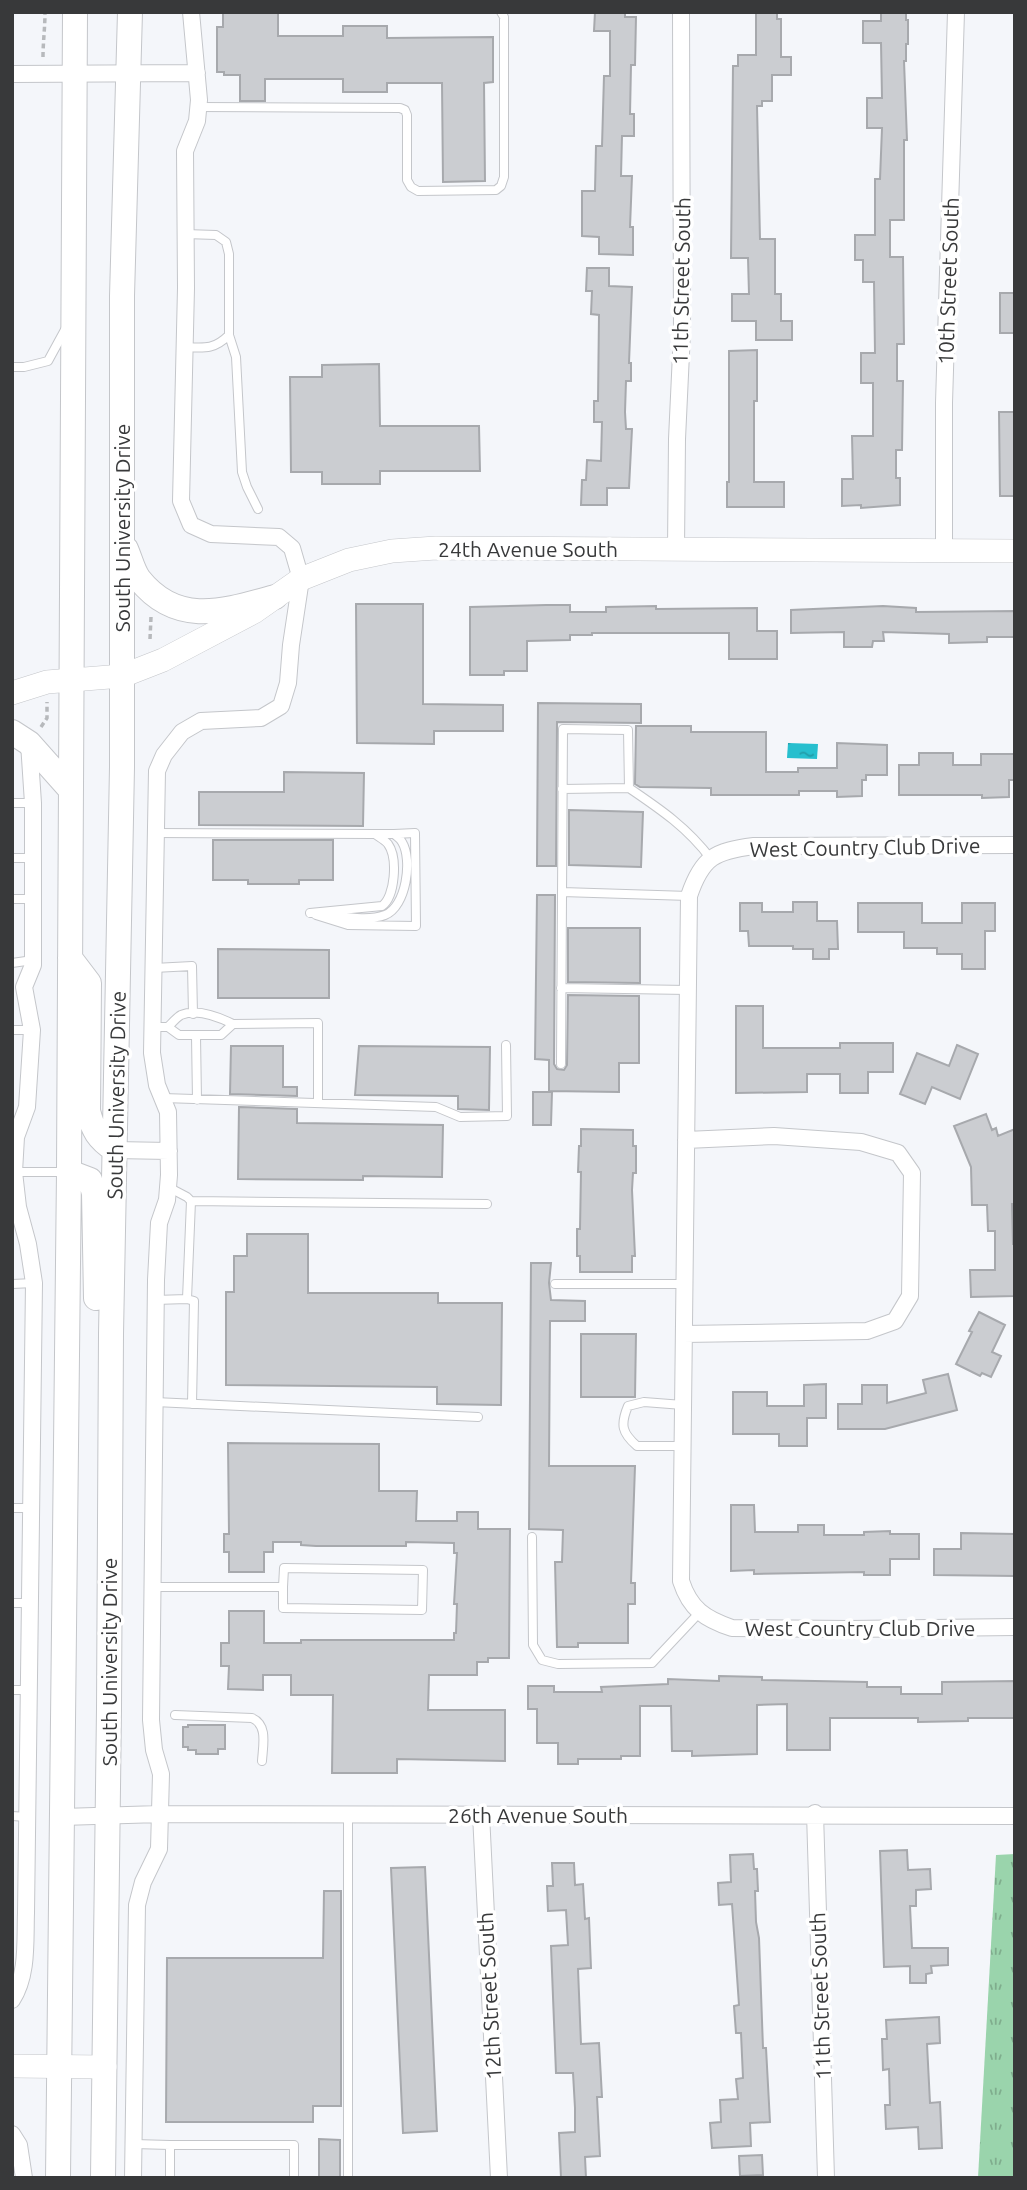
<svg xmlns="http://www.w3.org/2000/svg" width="1027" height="2190" font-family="Ubuntu,sans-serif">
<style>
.grass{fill:url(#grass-tufts)}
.water{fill:url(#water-ripples)}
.building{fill:#cbcdd1;stroke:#a7a9ad;stroke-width:2}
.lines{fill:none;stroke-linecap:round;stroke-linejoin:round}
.lane-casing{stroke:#c4c6ca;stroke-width:10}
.street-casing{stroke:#c4c6ca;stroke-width:18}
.secondary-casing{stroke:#c4c6ca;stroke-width:24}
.primary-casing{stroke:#c4c6ca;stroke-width:26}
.path{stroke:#b7b9bc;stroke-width:3.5;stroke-dasharray:5 3.5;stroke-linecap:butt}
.lane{stroke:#fff;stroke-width:8}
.street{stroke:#fff;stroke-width:16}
.secondary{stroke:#fff;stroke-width:23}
.primary{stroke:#fff;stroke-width:24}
.labels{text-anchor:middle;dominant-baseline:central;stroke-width:7;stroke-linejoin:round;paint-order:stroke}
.street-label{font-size:21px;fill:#38393a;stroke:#fff}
</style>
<defs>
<pattern id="grass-tufts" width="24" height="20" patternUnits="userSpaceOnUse" patternTransform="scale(1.75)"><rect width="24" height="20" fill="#9ad4ac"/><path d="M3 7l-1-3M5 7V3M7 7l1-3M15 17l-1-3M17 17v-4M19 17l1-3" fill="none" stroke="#7fad8d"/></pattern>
<pattern id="water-ripples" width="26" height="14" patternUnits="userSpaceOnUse" patternTransform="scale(1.75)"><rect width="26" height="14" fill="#27bfce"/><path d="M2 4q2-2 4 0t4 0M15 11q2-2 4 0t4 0" fill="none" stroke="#239ca8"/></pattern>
</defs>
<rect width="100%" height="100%" fill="#f4f6fa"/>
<!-- grass -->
<path class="grass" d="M1015 1854V2178H978L996 1855Z"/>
<!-- water -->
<path class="water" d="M788 743 818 744 817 759 787 758Z"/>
<!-- building -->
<path class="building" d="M223 12H278V36H343V26H387V38L493 37V82L484 83 485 181 443 182 442 83H387V92H343V79H265V101H240V75H224V72H217V27H223Z
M595 12H625V17H636L635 65H631L630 114H634V136H622L621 176H632L630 227H633V255L599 254V237L582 236V191H595L596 146H602L604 76H610V31H594Z
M756 12H777V19H781V57H791V75H772V101H762V106H757L760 239H775V294H781V321H792V340H756V321H732V294H749L748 258H731L733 66H738V55H756Z
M881 12H906V20H908V44H906V61H904L907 140H904V220H890V257H903L904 344H897V381H903L902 450H896V478H900V505L861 508V505L842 506V479H853L852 436H873V383H861V353H875L874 282H863V260H855V235H875V179H880L882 128H867V98H882L881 43H863V21H881Z
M587 268H609V286L632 287 629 363H631V381H626L625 412 626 429H632L629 488H607V505H581L582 480H586L587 460 601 461 602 422H594V401H598L599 315 591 314 592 291H586Z
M1000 293H1015V333H1000Z
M757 350V401H754V482H784V507H727V482H729V351Z
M379 364 380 426H479L480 471H380V484H322V472H291L290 377H322V365Z
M999 412H1015V496H1000Z
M356 604H423V704L503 705V731H434V744L357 743Z
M546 605H570V612H606V607L656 606V609L757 608V631H777V659H729V633H592V635H570V640L527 641V671H504V675H470V607Z
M883 606 916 608V612L1015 611V637H987V642L949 643V634L883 632 884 641H873L872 647H844V632L791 633V610Z
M538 703 641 704V723L557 722 556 866H537Z
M636 726H691V732H766V772H798V768H837V743L887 745V775H866V780H862V796L837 797V791H799V795H711V788L640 787 635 784Z
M919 753H953V765H981V754H1015V780H1009V797L982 798V795H899V765H919Z
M284 772 364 773 363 826 199 825V792H284Z
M569 810 643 812 641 867 569 865Z
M213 840H333V880H299V884H248V880H213Z
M537 895H555L554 1064 557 1069 564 1070 567 1065 568 995 639 996V1063H619V1092L549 1091V1060L535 1059Z
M793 902H817V921H837L838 949H829V959H813V949H793V946H749L748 931H740V903H762V912H793Z
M858 903H922V923H962V903H995V931H985V969H962V954H937V948H904V932H858Z
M568 928H640V983L568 982Z
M218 949 329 950V998H218Z
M736 1006H763V1048H840V1043H893V1072H868V1093H840V1074H807V1092L736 1093Z
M957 1045 978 1054 960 1099 932 1087 925 1104 900 1094 917 1053 949 1066Z
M231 1046H283V1087H297V1096L230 1094Z
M359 1046 490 1047 489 1110 458 1109V1096L355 1095Z
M533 1092H552L551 1125H533Z
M239 1107 297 1109V1123L443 1125 442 1177 363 1176V1180L238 1179Z
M986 1114 992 1130 996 1128 998 1136 1015 1129V1204H1012L1013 1244H1015V1296L971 1297 970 1270H995V1231H988L987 1205H972L971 1167 954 1126Z
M581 1129 633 1130V1146H636V1173H633L632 1190 635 1256H632V1272H580V1256H577V1229H580L581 1172H578L579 1146H581Z
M247 1234H308V1293H438V1303H502L501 1405 437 1404V1387L226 1385V1292H234V1256H247Z
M531 1263H551L549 1283 551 1300 585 1301V1321H550L549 1466H635L631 1583H635V1604H628V1643H578V1647H557L555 1562H562L563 1530 529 1529Z
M979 1312 1005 1325 992 1352 1001 1356 991 1377 982 1373 980 1376 956 1364 972 1332 969 1331Z
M581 1334H636L635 1397H581Z
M948 1374 957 1410 885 1429H838V1404H862V1385H887V1403L926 1393 923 1380Z
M826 1384V1418H807V1446H779V1434H733V1392H767V1406H804V1385Z
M228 1443 379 1444V1491H417L416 1521H457V1512H478V1529H510L509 1658H488V1662H477V1675H429L428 1710H505V1761L397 1759V1773H332L333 1695H291V1675H263V1690L228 1689 229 1666H221V1643H229V1611H264V1643H301V1640H454V1633H456L457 1604H454L457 1553H454V1543L406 1542V1546H316L301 1545V1542H273V1552H264V1572H229V1552H224V1534H229Z
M731 1505H754L755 1532H798V1525H824V1535H864V1532L890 1531V1534H919V1559H890V1575H864V1572L754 1574V1570L731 1571Z
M961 1533 1015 1534V1576L934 1575V1549H961Z
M719 1676 762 1677V1680L867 1682V1687H901V1694H942V1682L1015 1681V1718H968V1721L918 1722V1718H830V1750H787V1704L757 1705V1754L692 1756V1751H672L671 1706H640V1756H621V1759H578V1764H558V1743H537V1709H528V1686H554V1692H602L601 1687 668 1684V1679L719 1681Z
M188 1725H225V1749H218V1754H196V1750H188V1747H183V1727H188Z
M907 1850 908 1870 930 1869 931 1889 916 1890V1906H910L912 1948H948V1965L931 1966 932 1973 926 1974V1983H910V1966L884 1967 880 1851Z
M753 1854 754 1869H757L758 1891H755L756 1922 759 1938 763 2048H766L770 2122 750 2123 751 2146 712 2148 710 2123 721 2122 720 2100 738 2099 736 2079 743 2078 741 2033H736L734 2006 739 2005 732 1904 719 1905 718 1883 731 1882 730 1855Z
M552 1863H574L575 1885 583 1884 585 1919 589 1918 591 1968 578 1969 581 2044 599 2043 602 2097H597L600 2156 585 2157 586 2178H561L559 2133 575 2132V2108L573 2073H556L551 1946 568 1945 566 1910 548 1911 547 1886H553Z
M425 1867 437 2131 403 2133 391 1868Z
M324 1891H341V2106H313V2122H166L167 1958H323Z
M939 2017 940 2043 927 2044 930 2103 940 2102 942 2148 919 2149 918 2127 886 2129 885 2105H890L889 2069 883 2070 882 2039H887L886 2020Z
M319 2139 340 2140V2178H319Z
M762 2155 763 2175 740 2176 739 2156Z"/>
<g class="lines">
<!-- lane casing -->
<g class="lane-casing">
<path id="lane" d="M198 107 400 108 405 110 407 115V180L411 187 418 191 496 190 501 186 504 177V17L501 12
M229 335 236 357 242 472 247 487 258 509
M184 347C204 348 214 350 229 335V254L226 242 216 235 185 234
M12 367H24L48 361 66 328
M562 789 629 788
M12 803H33
M156 833 375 834C379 837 385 840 388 844 398 858 395 897 382 906L310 913
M12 858H33
M562 892 689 896
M12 899H34
M316 915 348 925 416 926 415 833 394 834
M330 915C347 917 369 921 385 915 406 907 413 860 402 842 400 838 397 837 394 834H375
M12 963 33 960
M154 968 192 966 193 1014
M561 988 688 990
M153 1027H168L179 1035H221L233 1024 318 1023V1103
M168 1027C172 1023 177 1017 181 1015 197 1008 219 1017 233 1024
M12 1030H32
M196 1036 197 1100
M561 1064 563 729 628 730 629 788C660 809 688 828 711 859
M163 1098 436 1107 460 1117 507 1116 506 1045
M12 1172H66
M168 1187 187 1197 191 1201 187 1299
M191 1201 487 1204
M12 1284 34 1283
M555 1284H685
M155 1300 187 1299 194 1301 192 1404
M155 1402 478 1417
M683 1446H637C622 1433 620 1425 628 1406L644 1402 683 1405
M12 1508H30
M532 1537 533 1645 542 1660 558 1664 652 1663 700 1612
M153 1587H283V1608L422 1610 423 1570 284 1568 283 1587
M12 1603H29
M12 1690H28
M175 1715 252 1718C268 1725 263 1745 262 1761
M12 1816 27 1817
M134 2144 170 2145V2178
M170 2145H294V2178
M348 2178V1815"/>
</g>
<!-- street casing -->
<g class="street-casing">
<path id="street" d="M12 74 197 73
M676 550 677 439 682 332 681 12
M944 550V403L956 12
M1015 845 754 846C715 851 702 857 689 896L681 1581C690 1609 705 1619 732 1628L849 1629 1015 1627
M115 1150 169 1151
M684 1334 867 1331 895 1321 910 1296 912 1173 898 1153 861 1142 774 1136 686 1140
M815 1813 826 2178
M481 1814 499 2178
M62 1817 160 1814 1015 1816
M12 2000C28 1975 25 1942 26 1913L34 1283 28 1244 18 1207 14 1172 16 1137 27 1107 32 1030 24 987 33 965V803L29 743
M12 2134 19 2145 24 2178
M133 2178 137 1905 143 1882 159 1849 161 1774 154 1750 151 1720 156 1280 159 1223 167 1200 169 1175 168 1112 157 1085 152 1053 157 771 164 755 182 732 201 721 261 718 281 706 288 683 291 645 301 579 292 548 279 537 211 534 191 525 181 501 186 288 185 151 197 121 199 100 191 12"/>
</g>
<!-- secondary casing -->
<g class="secondary-casing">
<path id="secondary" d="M12 693 47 682 122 676 163 660 254 612 301 579 349 560 392 551 436 548 1015 551
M12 2066 105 2067"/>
</g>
<!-- primary casing -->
<g class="primary-casing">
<path id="primary" d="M126 549C130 558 133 571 139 579 177 627 224 611 275 597
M12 732 29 743 70 789
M70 958 89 983 88 1111C93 1130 98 1139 115 1150
M69 1172 90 1180 94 1193 96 1298
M58 2178 69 1172 75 12
M103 2178 109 1709 111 1334 122 767V296L130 12"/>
</g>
<!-- path -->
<path class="path" d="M43 57C43 42 45 28 45 12
M150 639 151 617
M41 727 47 718V702"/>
<!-- lane -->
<use href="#lane" class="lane"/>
<!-- street -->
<use href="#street" class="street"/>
<!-- secondary -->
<use href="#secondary" class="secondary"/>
<!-- primary -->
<use href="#primary" class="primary"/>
</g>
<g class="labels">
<!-- street labels -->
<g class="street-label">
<text transform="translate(681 281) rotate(-89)">11th Street South</text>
<text transform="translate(948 281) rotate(-88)">10th Street South</text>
<text transform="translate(122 528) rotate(-90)">South University Drive</text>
<text x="528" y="549">24th Avenue South</text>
<text transform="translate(865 847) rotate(-1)">West Country Club Drive</text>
<text transform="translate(116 1095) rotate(-89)">South University Drive</text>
<text x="860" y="1628">West Country Club Drive</text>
<text transform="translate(109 1662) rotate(-90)">South University Drive</text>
<text x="538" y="1815">26th Avenue South</text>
<text transform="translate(489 1996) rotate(-93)">12th Street South</text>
<text transform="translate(820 1996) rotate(-92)">11th Street South</text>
</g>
</g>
<!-- border -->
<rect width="1027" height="2190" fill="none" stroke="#38393a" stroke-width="28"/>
</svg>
